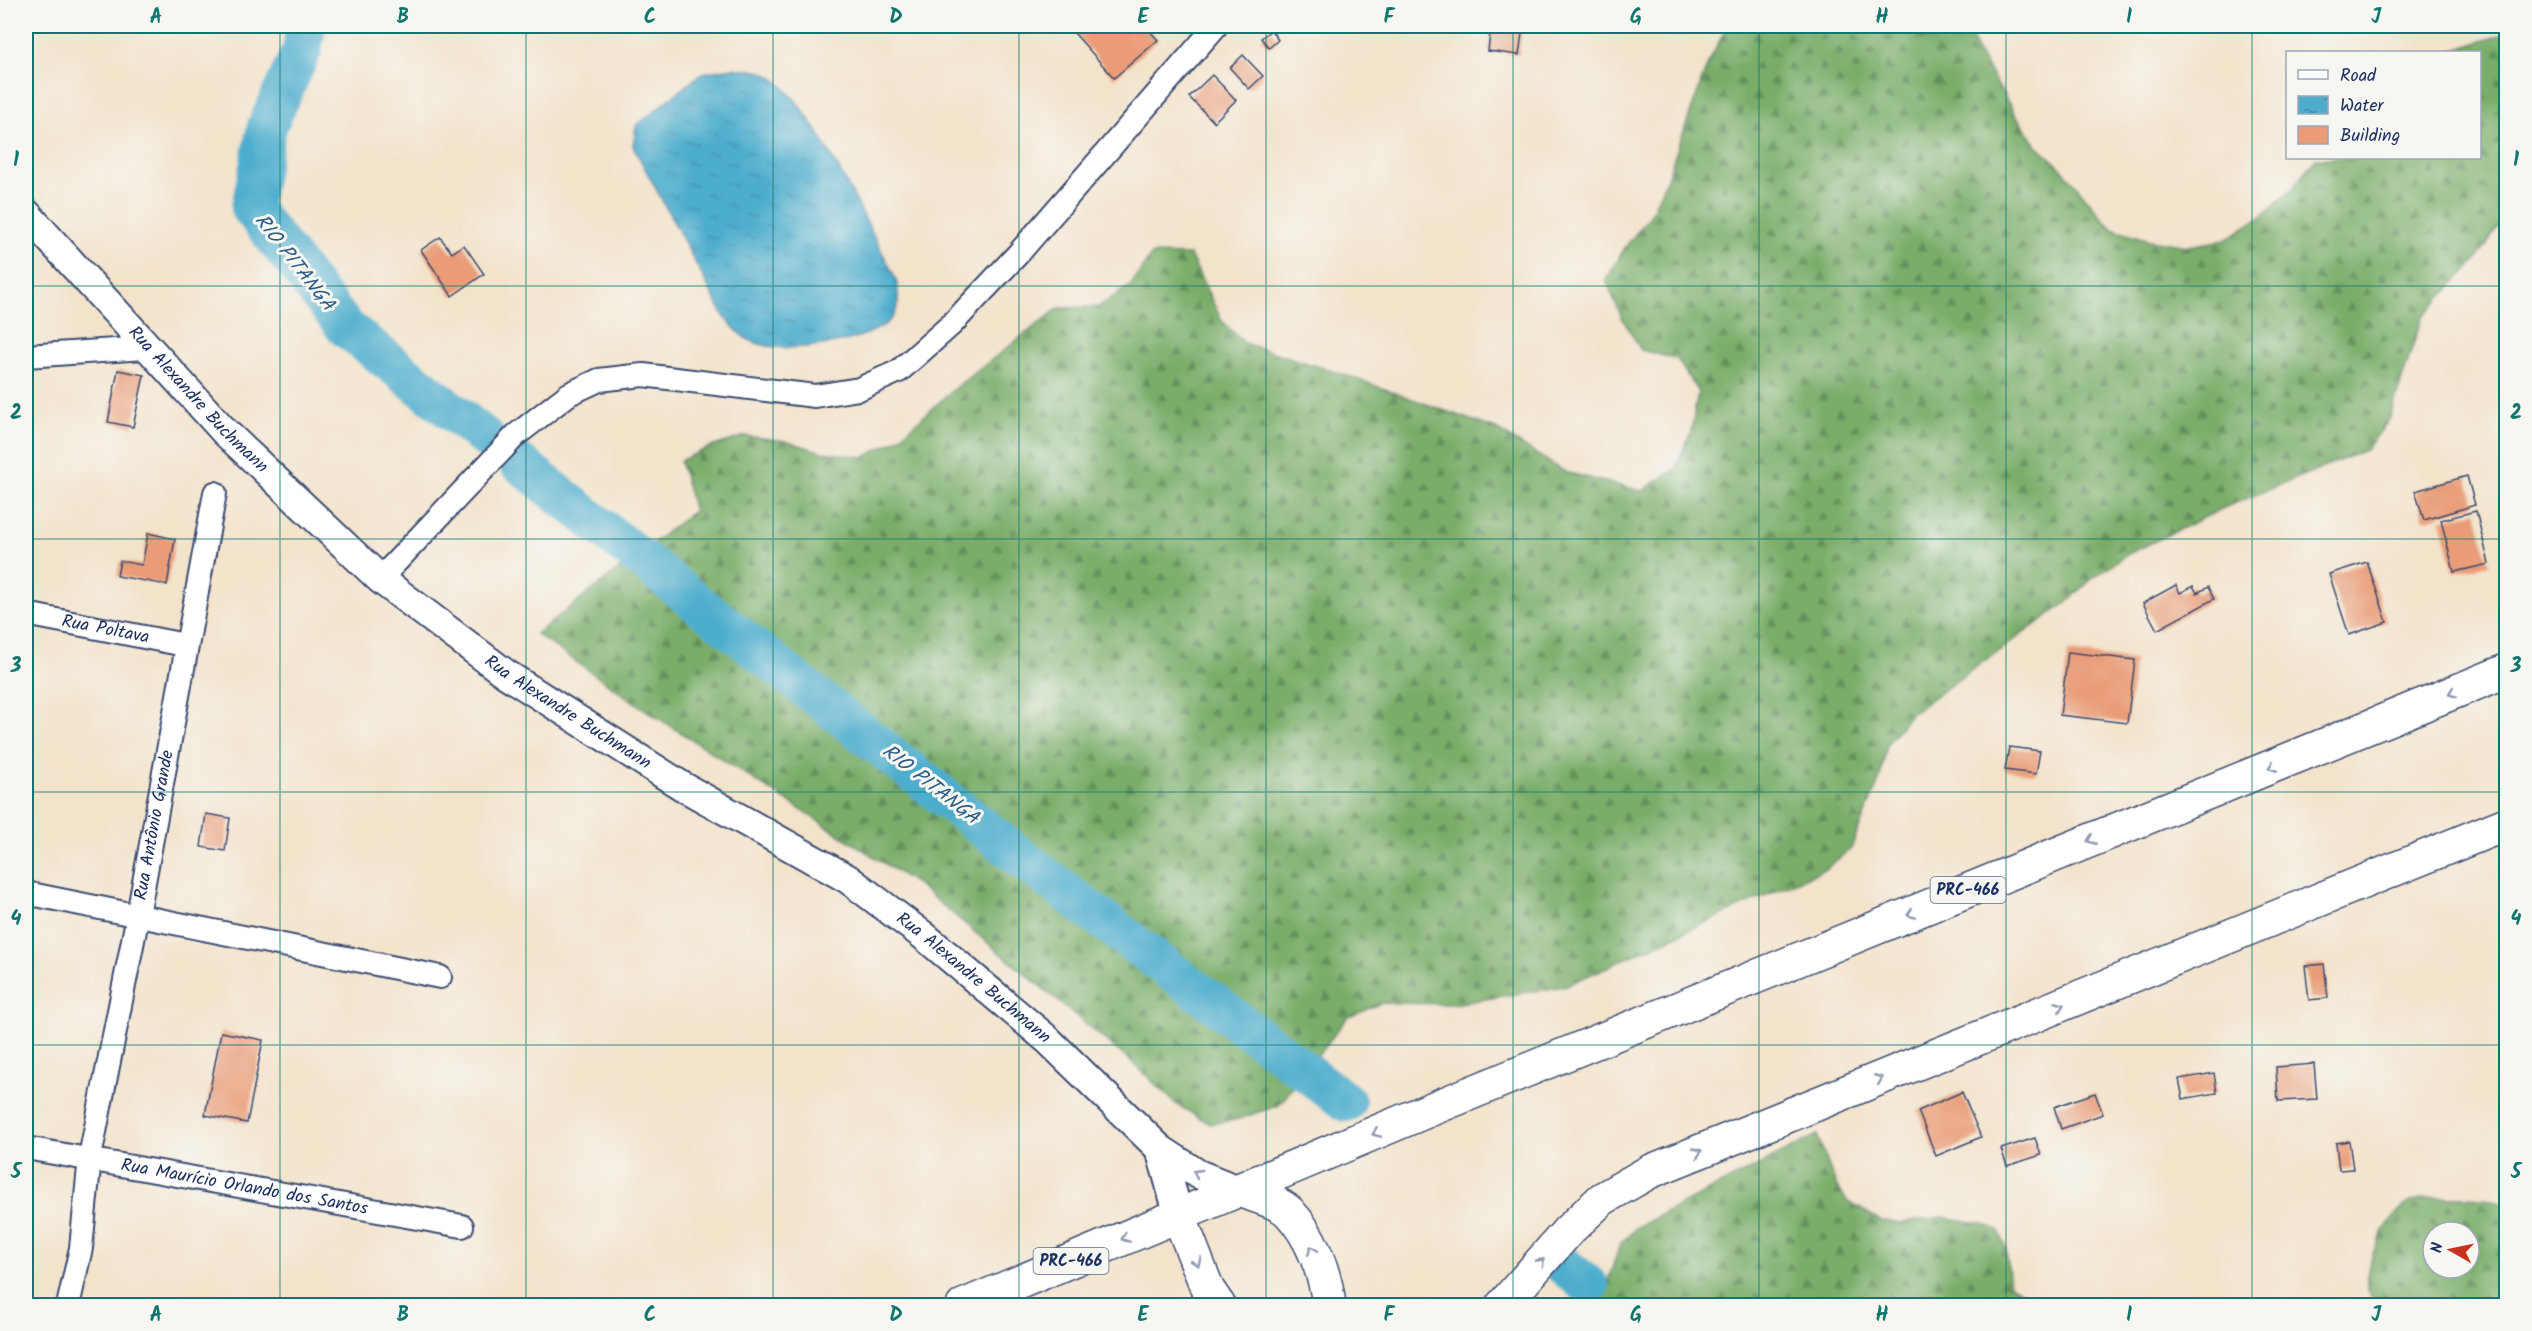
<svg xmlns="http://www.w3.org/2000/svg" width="2532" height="1331" font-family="Kalam,sans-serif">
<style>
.forest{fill:url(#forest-firs);stroke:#4a6e64;stroke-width:1.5;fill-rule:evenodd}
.water{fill:url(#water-ripples);stroke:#346e96;stroke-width:1.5}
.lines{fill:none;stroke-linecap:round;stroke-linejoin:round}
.river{stroke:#4eadcd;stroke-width:40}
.building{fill:#e99c77}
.minor-casing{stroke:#3b4a6e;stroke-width:26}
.major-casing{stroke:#3b4a6e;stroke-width:32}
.highway-casing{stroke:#3b4a6e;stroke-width:36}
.minor{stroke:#fff;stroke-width:22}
.major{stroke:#fff;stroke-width:28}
.highway{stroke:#fff;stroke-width:33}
.oneway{stroke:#8d97ae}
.grid{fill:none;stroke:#0f766e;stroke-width:1.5;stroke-opacity:0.55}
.labels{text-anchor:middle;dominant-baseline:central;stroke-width:6;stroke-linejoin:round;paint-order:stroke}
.shield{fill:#f6f6f2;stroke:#5d6b8a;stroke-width:1.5}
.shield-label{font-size:16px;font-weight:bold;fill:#1b2f5e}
.street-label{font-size:18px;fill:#1b2f5e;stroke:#f6f6f2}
.water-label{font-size:20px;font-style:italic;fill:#2d5b85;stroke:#f6f6f2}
.neatline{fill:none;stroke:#0f766e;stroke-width:2}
.grid-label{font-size:20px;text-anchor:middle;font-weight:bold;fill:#0f766e}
</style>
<defs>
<pattern id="forest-firs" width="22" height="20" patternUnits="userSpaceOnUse" patternTransform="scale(1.5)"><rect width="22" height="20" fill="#79ad69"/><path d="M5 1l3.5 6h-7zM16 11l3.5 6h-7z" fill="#628d5a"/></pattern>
<pattern id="water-ripples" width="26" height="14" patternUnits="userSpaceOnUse" patternTransform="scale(1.5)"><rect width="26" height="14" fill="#4eadcd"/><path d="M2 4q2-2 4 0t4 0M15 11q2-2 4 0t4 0" fill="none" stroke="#408daa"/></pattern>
</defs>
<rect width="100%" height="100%" fill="#f6f6f2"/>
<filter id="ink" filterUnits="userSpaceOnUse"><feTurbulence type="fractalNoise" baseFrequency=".0167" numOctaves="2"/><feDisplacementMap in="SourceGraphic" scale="12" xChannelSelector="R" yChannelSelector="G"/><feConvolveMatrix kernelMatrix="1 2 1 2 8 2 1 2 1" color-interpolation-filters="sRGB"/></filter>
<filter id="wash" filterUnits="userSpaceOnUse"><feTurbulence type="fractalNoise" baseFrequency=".008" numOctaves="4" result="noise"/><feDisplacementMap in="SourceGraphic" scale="24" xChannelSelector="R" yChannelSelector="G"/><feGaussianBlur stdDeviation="1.35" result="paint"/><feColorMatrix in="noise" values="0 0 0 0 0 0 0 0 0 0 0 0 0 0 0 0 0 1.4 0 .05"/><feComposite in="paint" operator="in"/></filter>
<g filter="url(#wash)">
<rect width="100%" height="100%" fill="#f3e3cb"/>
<!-- forest -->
<path class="forest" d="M1727 26H1968L1977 51 2015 114 2036 144 2065 172 2111 228 2150 240 2188 246 2225 240 2259 218 2291 190 2316 158H2480V52H2449L2506 33V213L2478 258 2422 318 2389 420 2366 450 2228 506 2126 555 2093 578 2066 603 1910 714 1887 744 1880 778 1851 848 1827 868 1565 986 1455 1004 1381 1003 1347 1018 1279 1105 1239 1119 1210 1124 1176 1104 1134 1064 918 885 647 711 536 634 694 511 680 461 708 448 745 436 787 441 822 452 864 457 898 439 956 387 1059 308 1098 307 1131 285 1152 254 1190 255 1222 321 1244 343 1351 377 1496 429 1565 472 1642 491 1675 469 1691 432 1698 392 1677 359 1641 350 1621 316 1606 280 1626 246 1650 216 1667 178 1707 66Z
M1817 1135 1836 1185 1847 1201 1881 1221 1902 1223 1942 1217 1980 1223 1998 1230 2006 1247 2010 1285 2042 1305H1600L1620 1244 1637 1227Z
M2467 1197 2486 1198 2504 1204 2506 1209V1305H2377C2373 1300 2368 1291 2367 1285 2364 1261 2390 1211 2411 1202 2428 1195 2449 1197 2467 1197ZM2433 1232H2469V1268H2433Z"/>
<!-- water -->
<path class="water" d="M733 68C744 70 760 69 769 75 812 101 870 231 896 279 899 293 901 311 888 322 863 344 782 356 751 341 740 336 732 326 724 316L633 146 636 126 702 73Z"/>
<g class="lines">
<!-- river -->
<path class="river" d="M306 26 302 50 267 126 251 208 345 327 486 438
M518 462 1051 881 1346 1102
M1563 1265 1589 1286"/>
</g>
<g id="blocks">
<!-- building -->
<path class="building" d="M1068 26H1145L1158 40 1114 78Z
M1491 26H1523L1519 55 1488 51Z
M1271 30 1278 40 1269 48 1261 38Z
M1243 55 1263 76 1249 89 1230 68Z
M1212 75 1236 100 1214 122 1189 97Z
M440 237 452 253 464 245 484 274 452 296 421 250Z
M118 370 144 375 133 427 108 422Z
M2467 476 2475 505 2424 520 2415 491Z
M2476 511 2489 564 2454 572 2441 520Z
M148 533 175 539 167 585 117 576 120 561 142 565Z
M2367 562 2387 622 2349 635 2329 574Z
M2176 585 2180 593 2193 586 2197 593 2208 587 2214 599 2157 630 2143 603Z
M2068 652 2135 660 2127 723 2060 715Z
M2009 747 2040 751 2036 774 2005 770Z
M206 814 230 818 225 851 201 847Z
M2324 964 2328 998 2309 1000 2305 966Z
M221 1032 263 1040 247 1123 205 1115Z
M2314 1064 2317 1099 2278 1101 2276 1067Z
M2214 1073 2217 1093 2183 1099 2179 1079Z
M1962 1092 1981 1137 1936 1156 1918 1111Z
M2095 1093 2103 1114 2061 1129 2054 1107Z
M2035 1138 2041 1155 2007 1166 2001 1149Z
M2349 1141 2353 1169 2339 1170 2336 1143Z"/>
</g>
</g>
<g filter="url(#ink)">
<use href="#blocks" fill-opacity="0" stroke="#3b4a6e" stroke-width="1.5"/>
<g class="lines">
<!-- minor casing -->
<g class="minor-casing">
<g id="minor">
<path d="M26 356 145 348"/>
<path d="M380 579 516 435 569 394 599 380 643 375 815 396 859 389 899 371 952 324 1018 254 1216 26"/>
<path id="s1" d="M26 614 185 645"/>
<path d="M26 893 440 977"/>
<path id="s2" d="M26 1148 462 1226"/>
<path id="s3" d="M68 1306 81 1248 90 1157 138 915 215 493"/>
</g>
</g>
<!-- major casing -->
<g class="major-casing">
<g id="major">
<path id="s4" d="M26 213 225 432 380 579 506 674 682 786 848 879 924 936 1048 1040 1160 1149 1198 1174 1238 1190"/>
<path d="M1160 1149 1179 1216"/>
</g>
</g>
<!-- highway casing -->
<g class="highway-casing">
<path id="highway" d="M1238 1190C1252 1195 1278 1201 1289 1212 1311 1235 1326 1274 1329 1306
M1179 1216 1208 1290 1219 1306
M963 1306 1429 1110 2506 671
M1502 1306 1569 1230 1602 1199 1649 1172 2506 824"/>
</g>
<!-- minor -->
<use href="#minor" class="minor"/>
<!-- major -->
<use href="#major" class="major"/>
<!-- highway -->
<use href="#highway" class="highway"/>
</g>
<!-- one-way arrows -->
<defs><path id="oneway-chevron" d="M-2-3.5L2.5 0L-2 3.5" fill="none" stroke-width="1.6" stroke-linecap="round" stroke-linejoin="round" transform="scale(1.5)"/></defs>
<g class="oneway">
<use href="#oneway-chevron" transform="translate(2452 693) rotate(158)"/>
<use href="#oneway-chevron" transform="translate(2272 767) rotate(158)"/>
<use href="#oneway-chevron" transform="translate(2091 840) rotate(158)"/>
<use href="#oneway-chevron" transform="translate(1911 914) rotate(158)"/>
<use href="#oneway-chevron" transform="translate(2060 1006) rotate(-22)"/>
<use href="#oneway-chevron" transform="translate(1879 1079) rotate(-22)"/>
<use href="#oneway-chevron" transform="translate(1376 1133) rotate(157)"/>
<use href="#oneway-chevron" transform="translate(1698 1152) rotate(-23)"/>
<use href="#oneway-chevron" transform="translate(1197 1173) rotate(-150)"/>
<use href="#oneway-chevron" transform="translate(1125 1238) rotate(158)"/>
<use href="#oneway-chevron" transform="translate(1312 1250) rotate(-112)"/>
<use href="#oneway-chevron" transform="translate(1197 1262) rotate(69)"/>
<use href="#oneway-chevron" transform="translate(1541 1262) rotate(-48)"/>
</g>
</g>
<!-- grid -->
<path class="grid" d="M280 26V1306M526 26V1306M773 26V1306M1019 26V1306M1266 26V1306M1513 26V1306M1759 26V1306M2006 26V1306M2252 26V1306M26 286H2506M26 539H2506M26 792H2506M26 1045H2506"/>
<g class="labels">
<!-- shield labels -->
<g class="shield">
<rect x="1930.5" y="877" width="75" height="26" rx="4.5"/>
<rect x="1033.5" y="1248" width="75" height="26" rx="4.5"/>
</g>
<g class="shield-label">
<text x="1968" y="890">PRC-466</text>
<text x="1071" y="1261">PRC-466</text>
</g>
<!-- street labels -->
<g class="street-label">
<text stroke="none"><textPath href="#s4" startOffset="254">Rua Alexandre Buchmann</textPath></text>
<text stroke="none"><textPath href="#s1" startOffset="81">Rua Poltava</textPath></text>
<text stroke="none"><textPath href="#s4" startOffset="740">Rua Alexandre Buchmann</textPath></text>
<text stroke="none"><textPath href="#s3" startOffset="489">Rua Antônio Grande</textPath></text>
<text stroke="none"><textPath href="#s4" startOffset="1226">Rua Alexandre Buchmann</textPath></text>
<text stroke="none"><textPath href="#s2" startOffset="222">Rua Maurício Orlando dos Santos</textPath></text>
</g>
<!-- water labels -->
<g class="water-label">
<text transform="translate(294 263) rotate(52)">RIO PITANGA</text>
<text transform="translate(930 785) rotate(38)">RIO PITANGA</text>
</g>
</g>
<!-- margin -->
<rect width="2532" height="1331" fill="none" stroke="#f6f6f2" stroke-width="66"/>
<!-- legend -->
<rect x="2286" y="51" width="195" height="108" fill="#f6f6f2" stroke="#9ea6b7" stroke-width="1.5"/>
<rect x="2298" y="70" width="30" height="9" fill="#ffffff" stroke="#9ea6b7" stroke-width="1.5"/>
<text x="2340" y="81" font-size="18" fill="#1b2f5e">Road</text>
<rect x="2298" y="96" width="30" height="18" fill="url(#water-ripples)" stroke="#9ea6b7" stroke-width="1.5"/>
<text x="2340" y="111" font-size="18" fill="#1b2f5e">Water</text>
<rect x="2298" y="126" width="30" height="18" fill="#e99c77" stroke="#9ea6b7" stroke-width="1.5"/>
<text x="2340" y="141" font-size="18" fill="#1b2f5e">Building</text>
<!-- north arrow -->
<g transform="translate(2451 1250) rotate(279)"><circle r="28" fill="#f6f6f2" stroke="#9ea6b7" stroke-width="1.5"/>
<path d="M0-4.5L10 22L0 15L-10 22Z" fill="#c8321e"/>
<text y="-9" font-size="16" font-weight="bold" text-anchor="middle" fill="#1b2f5e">N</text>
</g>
<rect x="33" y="33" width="2466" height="1265" class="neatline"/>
<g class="grid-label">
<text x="156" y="23">A</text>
<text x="403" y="23">B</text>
<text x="650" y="23">C</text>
<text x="896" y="23">D</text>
<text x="1143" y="23">E</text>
<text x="1389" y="23">F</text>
<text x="1636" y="23">G</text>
<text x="1882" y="23">H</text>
<text x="2129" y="23">I</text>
<text x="2376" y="23">J</text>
<text x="16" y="166">1</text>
<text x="2516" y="166">1</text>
<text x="16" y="419">2</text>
<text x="2516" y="419">2</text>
<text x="16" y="672">3</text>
<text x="2516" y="672">3</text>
<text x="16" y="925">4</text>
<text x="2516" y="925">4</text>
<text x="16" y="1178">5</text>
<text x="2516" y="1178">5</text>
<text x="156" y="1321">A</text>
<text x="403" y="1321">B</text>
<text x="650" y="1321">C</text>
<text x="896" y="1321">D</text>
<text x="1143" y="1321">E</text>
<text x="1389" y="1321">F</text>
<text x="1636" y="1321">G</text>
<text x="1882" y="1321">H</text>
<text x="2129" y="1321">I</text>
<text x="2376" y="1321">J</text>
</g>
</svg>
